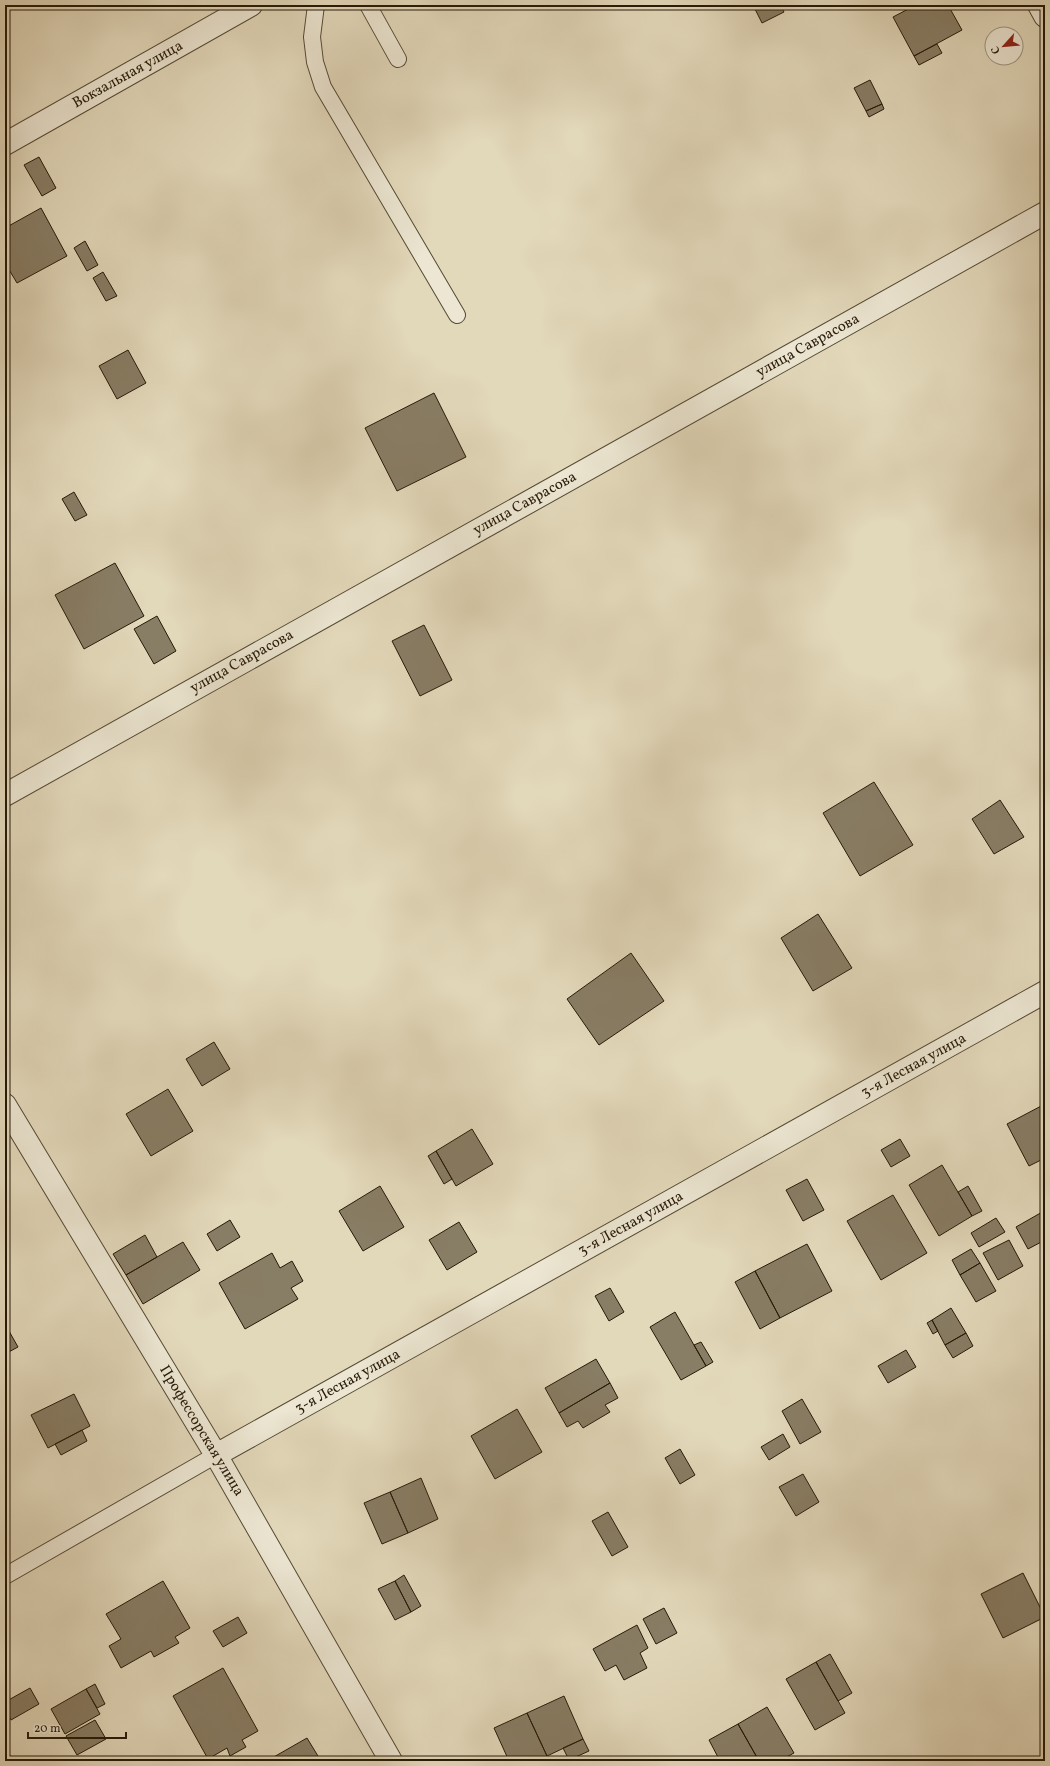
<svg xmlns="http://www.w3.org/2000/svg" width="1050" height="1766" font-family="Vollkorn,serif">
<style>
.building{fill:#887d65;stroke:#261a08}
.lines{fill:none;stroke-linecap:round;stroke-linejoin:round}
.service-casing{stroke:#554a34;stroke-width:18}
.minor-casing{stroke:#554a34;stroke-width:24}
.service{stroke:#ece6d2;stroke-width:16}
.minor{stroke:#ece6d2;stroke-width:22}
.labels{text-anchor:middle;dominant-baseline:central;stroke-width:4;stroke-linejoin:round;paint-order:stroke}
.street-label{font-size:15px;fill:#261a08;stroke:#ece6d2}
</style>
<rect width="100%" height="100%" fill="#e2d8ba"/>
<filter id="stains"><feTurbulence type="fractalNoise" baseFrequency=".005" numOctaves="4"/><feColorMatrix values="0 0 0 0 .2 0 0 0 0 .09 0 0 0 0 .02 0 0 0 .5 -.17"/></filter>
<radialGradient id="worn" r=".72"><stop offset=".6" stop-color="#630" stop-opacity="0"/><stop offset="1" stop-color="#630" stop-opacity=".3"/></radialGradient>
<!-- building -->
<path class="building" d="M753 5H780L784 12 762 23Z
M916 5H948L962 30 914 56 893 17Z
M937 44 942 53 919 65 914 56Z
M870 80 882 104 866 111 854 88Z
M882 104 884 109 869 117 866 111Z
M39 157 56 188 42 196 24 165Z
M41 208 67 256 17 283 5 263V228Z
M85 241 98 265 87 271 74 248Z
M103 272 117 296 106 301 93 278Z
M128 350 146 383 117 399 99 366Z
M434 393 466 457 397 491 365 428Z
M74 492 87 515 75 521 62 499Z
M115 563 144 616 84 649 55 595Z
M157 616 176 651 154 664 134 629Z
M424 625 452 680 420 696 392 641Z
M874 782 913 845 860 876 823 813Z
M1000 800 1024 837 994 854 972 819Z
M818 914 852 968 813 991 781 938Z
M631 953 664 1001 599 1045 567 999Z
M214 1042 230 1069 202 1086 186 1059Z
M168 1089 193 1131 151 1156 126 1114Z
M1045 1104V1158L1029 1166 1007 1124Z
M472 1129 493 1164 456 1186 436 1151Z
M900 1139 910 1156 891 1167 881 1150Z
M436 1151 452 1179 444 1184 428 1156Z
M942 1165 972 1216 939 1236 909 1185Z
M807 1179 824 1210 803 1221 786 1190Z
M380 1186 404 1227 363 1251 339 1211Z
M968 1186 982 1211 972 1216 958 1192Z
M893 1195 927 1253 881 1280 847 1221Z
M1044 1211 1045 1240 1028 1249 1016 1227Z
M996 1218 1005 1232 979 1247 971 1233Z
M230 1220 240 1237 217 1251 207 1234Z
M459 1222 477 1252 447 1270 429 1240Z
M145 1235 157 1257 126 1275 113 1254Z
M1009 1240 1023 1266 998 1280 983 1253Z
M183 1242 200 1270 143 1304 126 1275Z
M807 1244 832 1291 780 1318 755 1271Z
M971 1249 980 1263 960 1275 952 1260Z
M272 1253 280 1268 292 1261 303 1281 291 1288 298 1299 245 1329 219 1283Z
M980 1263 996 1291 976 1302 960 1275Z
M755 1271 780 1318 760 1329 735 1282Z
M610 1288 624 1312 609 1321 595 1296Z
M951 1308 966 1333 945 1345 932 1320Z
M675 1312 706 1366 681 1380 650 1327Z
M932 1320 938 1331 933 1334 927 1323Z
M5 1324 18 1347 5 1354Z
M966 1333 973 1346 953 1358 945 1345Z
M701 1342 713 1362 706 1366 694 1345Z
M906 1350 916 1367 888 1383 878 1366Z
M596 1359 610 1383 559 1413 545 1388Z
M610 1383 618 1398 605 1405 610 1412 583 1428 578 1421 567 1427 559 1413Z
M74 1394 90 1426 48 1448 31 1415Z
M802 1399 821 1432 800 1444 782 1411Z
M517 1409 542 1452 495 1479 471 1436Z
M82 1430 87 1441 61 1455 55 1444Z
M783 1434 790 1447 769 1460 761 1447Z
M680 1449 695 1475 680 1484 665 1458Z
M803 1474 819 1502 796 1516 779 1487Z
M421 1478 438 1519 408 1533 390 1492Z
M390 1492 408 1533 382 1544 364 1503Z
M608 1512 628 1547 612 1556 592 1521Z
M1023 1573 1045 1617 1003 1638 981 1594Z
M404 1575 421 1606 411 1612 395 1581Z
M163 1581 190 1628 175 1637 179 1643 154 1657 151 1651 121 1668 109 1646 121 1639 106 1614Z
M395 1581 411 1612 395 1620 378 1589Z
M664 1608 677 1633 656 1644 643 1619Z
M238 1617 247 1633 223 1647 213 1631Z
M637 1625 648 1648 640 1653 647 1668 624 1680 616 1665 605 1671 593 1649Z
M830 1654 852 1693 838 1701 816 1662Z
M816 1662 845 1713 815 1730 786 1679Z
M223 1668 258 1731 242 1740 246 1747 230 1756 227 1748 208 1759 173 1696Z
M95 1684 105 1704 97 1708 86 1689Z
M30 1688 39 1704 11 1720 5 1708V1702Z
M86 1689 100 1714 65 1734 51 1709Z
M564 1696 583 1739 547 1756 527 1713Z
M767 1707 794 1753 779 1761H759L738 1724Z
M527 1713 547 1756 535 1761H509L494 1728Z
M95 1720 106 1739 77 1755 66 1736Z
M738 1724 759 1761H720L709 1740Z
M307 1738 321 1761H274L272 1758Z
M583 1739 589 1751 569 1760 563 1748Z
M5 1747 11 1757 5 1760Z"/>
<g class="lines">
<!-- service casing -->
<g class="service-casing">
<path id="service" d="M316 5 312 37 315 62 323 87 457 315
M368 5 398 59
M5 1576 216 1455"/>
</g>
<!-- minor casing -->
<g class="minor-casing">
<path id="minor" d="M1039 5 1045 16
M5 144 251 5
M5 795 1045 213
M5 1105 216 1455 391 1761
M216 1455 1045 992"/>
</g>
<!-- service -->
<use href="#service" class="service"/>
<!-- minor -->
<use href="#minor" class="minor"/>
</g>
<g class="labels">
<!-- street labels -->
<g class="street-label">
<text transform="translate(128 75) rotate(-29)">Вокзальная улица</text>
<text transform="translate(808 346) rotate(-29)">улица Саврасова</text>
<text transform="translate(525 504) rotate(-29)">улица Саврасова</text>
<text transform="translate(242 662) rotate(-29)">улица Саврасова</text>
<text transform="translate(914 1066) rotate(-29)">3-я Лесная улица</text>
<text transform="translate(631 1224) rotate(-29)">3-я Лесная улица</text>
<text transform="translate(348 1382) rotate(-29)">3-я Лесная улица</text>
<text transform="translate(201 1431) rotate(59)">Профессорская улица</text>
</g>
</g>
<!-- margin -->
<rect width="1050" height="1766" fill="none" stroke="#e2d8ba" stroke-width="20"/>
<rect x="6" y="6" width="1038" height="1754" fill="none" stroke="#261a08" stroke-width="2"/>
<rect x="10" y="10" width="1030" height="1746" fill="none" stroke="#261a08"/>
<!-- north arrow -->
<g transform="translate(1004 46) rotate(243)"><circle r="19" fill="#ece6d2" stroke="#9d9481"/>
<path d="M0-3L7 15L0 10L-7 15Z" fill="#8f2418"/>
<text y="-6" font-size="11" font-weight="bold" text-anchor="middle" fill="#261a08">С</text>
</g>
<!-- scale -->
<path d="M28 1732v6h98v-6" fill="none" stroke="#261a08" stroke-width="2"/>
<text x="34" y="1732" font-size="12" fill="#261a08" stroke="#ece6d2" stroke-width="3" paint-order="stroke">20 m</text>
<rect width="100%" height="100%" filter="url(#stains)"/>
<rect width="100%" height="100%" fill="url(#worn)"/>
</svg>
